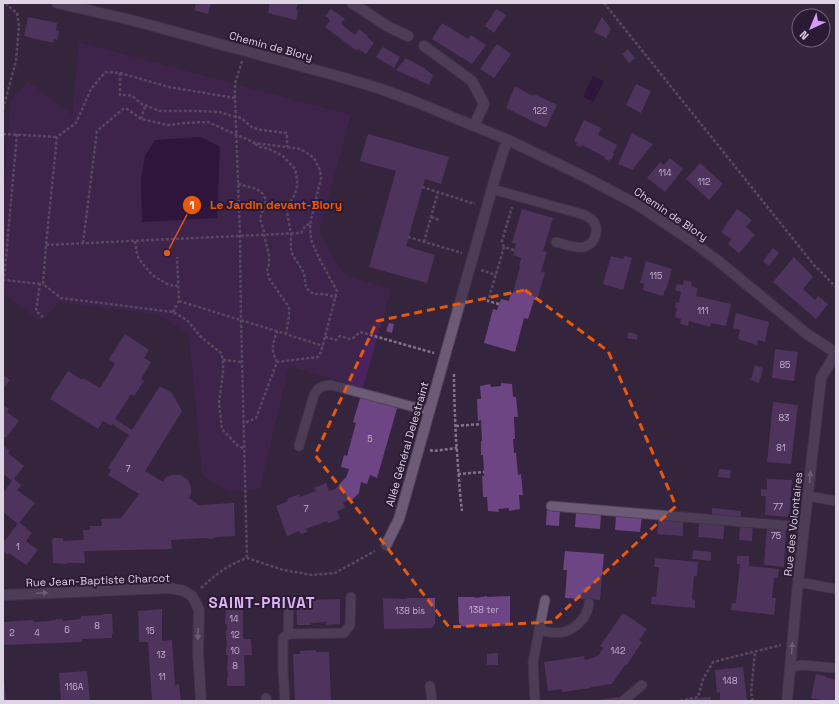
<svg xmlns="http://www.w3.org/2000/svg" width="839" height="704" font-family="'Space Grotesk',sans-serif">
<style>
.green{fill:#49225e}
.water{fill:#29003c}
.building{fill:#6d4585}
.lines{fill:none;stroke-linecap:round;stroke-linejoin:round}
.service-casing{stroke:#4d4156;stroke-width:11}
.minor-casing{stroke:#4d4156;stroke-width:12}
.tertiary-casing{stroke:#4d4156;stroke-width:12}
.path{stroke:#817489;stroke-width:2.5;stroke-dasharray:3 2;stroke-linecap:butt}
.service{stroke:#6c5a77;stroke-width:9}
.minor{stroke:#6c5a77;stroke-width:10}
.tertiary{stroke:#6c5a77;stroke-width:10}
.oneway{fill:#b0a3b8}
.marked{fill:none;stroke:#e8590c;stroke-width:3;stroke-dasharray:8 5;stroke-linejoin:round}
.labels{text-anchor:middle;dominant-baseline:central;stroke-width:4;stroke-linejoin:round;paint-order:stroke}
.number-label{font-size:9px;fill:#c1b0cc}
.street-label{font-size:11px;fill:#ddd4e4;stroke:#2a1a33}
.district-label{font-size:15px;font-weight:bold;letter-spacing:1px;fill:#dcb4f6;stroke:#2a1a33}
.leader{fill:none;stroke:#e8590c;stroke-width:1.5}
.callout-dot{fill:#e8590c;stroke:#2a1a33;stroke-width:1.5}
.mark-label{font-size:12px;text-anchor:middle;font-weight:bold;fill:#fff}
.callout-label{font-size:12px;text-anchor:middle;font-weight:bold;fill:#e8590c;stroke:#2a1a33;stroke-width:4;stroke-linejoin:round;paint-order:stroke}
</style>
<rect width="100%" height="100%" fill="#34243d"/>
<!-- green -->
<path class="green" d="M79 42 351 115 319 232 344 274 391 289 363 388 289 366 260 489 228 492 202 475 189 334 159 315 60 302 40 322 3 293V196L11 101 28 81 72 114Z"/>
<!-- water -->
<path class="water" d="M593 76 604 81 593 102 583 97Z
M201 137 220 147 217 218 142 222 141 179 145 156 155 140Z"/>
<!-- building -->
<path class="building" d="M196 3H211L208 14 194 10Z
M270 3H298L296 10H298L296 20 268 13Z
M331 9 345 19 341 24 355 35 359 29 368 36 367 37 374 43 366 54 358 49 357 51 325 27 330 20 325 16Z
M496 9 506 15 494 33 485 26Z
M28 17 57 23 56 30 59 31 57 40 54 39 53 43 24 36Z
M602 17 611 29 606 38 594 32Z
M442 23 468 39 471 35 486 45 472 64 432 39Z
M497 44 511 54 494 78 480 69Z
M383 47 400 57 394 68 376 57Z
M628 49 635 58 629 63 622 54Z
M406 58 424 68 433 75 429 85 396 70Z
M636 84 651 91 641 113 626 105Z
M515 86 533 96 534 94 557 105 546 128 506 108Z
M584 120 601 128 598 135 617 145 613 153 614 154 611 160 610 159 609 161 605 159V157L582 145 581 147 576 145 577 143 574 141Z
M632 133 653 144 632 170 618 164Z
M368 134 449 157 441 184 425 179 406 246 435 255 427 283 369 267 396 171 360 161Z
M670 158 683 169 665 192 647 178 660 162 664 165Z
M700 163 723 184 709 200 686 179Z
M522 209 553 218 543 251 547 252 541 272 545 273 537 300H534L528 319 524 318 515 352 484 343 493 309 497 310 501 299 509 301 511 293H513L520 267 519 266 521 258 513 255 516 244 512 243Z
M737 209 752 220 746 227 755 235 739 253 728 244 731 239 721 232Z
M773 248 779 253 769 266 763 261Z
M611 256 623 259 624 256 632 258 623 290 603 284Z
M794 257 813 277 803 289 815 300 818 296 828 304 816 319 773 282Z
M646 261 672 269 666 290H665L663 296 643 290 644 284 640 283Z
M684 280 692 282 691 286 698 288 696 296 731 304 726 326 711 323 710 327 689 321 688 326 680 324 681 319 675 317 677 308H675L676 302 679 303 681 292 675 290 677 284 683 285Z
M736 313 769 322 765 342 758 340 757 345 738 339 740 330 733 328Z
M389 323 394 324 392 333 386 331Z
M629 332 638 335 637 340 627 338Z
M125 334 149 350 144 358 151 362 141 379 144 381 134 396 131 394 115 419 132 430 160 386 172 393 182 411 145 471 163 482 165 478 172 475H180L184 477 188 480 191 487V494L189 498 199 505 234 503 235 536 215 537 212 539 205 538 171 540 172 549 84 551 85 563H67V564L53 563 52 541 53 538H63V541L84 540 83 530H90V526H102L101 519 121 518 139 494 108 475 111 470 108 468 129 435 112 424 111 426 103 421 98 429 50 399 68 371 82 380 83 378 100 388 115 364 109 359Z
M775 349 798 352 794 381 772 378Z
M755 365 763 368 759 383 751 380Z
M3 375 10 380 3 389Z
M501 383 512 384 513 397H516L518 417H514L515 439H513L514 453H516L518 475 521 474 523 495H519L520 509 509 511V508L498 509 499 512 488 511 487 497H483L482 476H484V472L483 455H481V441H482L481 420 478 421 477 399H481L480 386 490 384 491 387 501 386Z
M361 395 398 405 377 478 370 475 367 484 361 482 359 493 353 499 343 502 345 508 337 511 340 519 328 523 327 521 306 529 307 532 301 534 299 531 287 536 276 506 288 501 287 499 299 494 300 497 316 491 314 488 326 483 329 491 337 488V487L345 478H346L349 469 341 467 344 455 347 456 356 423 353 422Z
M773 402 798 405 791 464 767 462Z
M3 405 9 409 7 412 19 421 6 438 3 436Z
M3 445 10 451 8 453 24 466 14 479 21 485 17 490 35 503 18 524 3 512V493L12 481 3 474Z
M719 469 731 470 730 478 718 477Z
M767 479 792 480 789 517 765 515 766 496H761V489L767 490Z
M712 508 741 511V517L712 515Z
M547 509 560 510 559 526 546 525Z
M576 512 601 514 600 529 575 527Z
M616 515 642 517 640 532 615 530Z
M659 518 683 520V536L657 534Z
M699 521 725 523 723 539 698 537Z
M19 522 32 533 26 541 38 550 26 565 9 553 8 555 3 551V543Z
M740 524 753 525 752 541 739 540Z
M767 527 786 529 784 567 764 565Z
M693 550 711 552V561L692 559Z
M565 551 604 554 600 600 565 598 567 570H563Z
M737 556H749V566L779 569 778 578H774L772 598H776L774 615 731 610 732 603H736L740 564H737Z
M655 558 698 562 697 576H694L692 599 695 600V608L651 604 652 596 656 597 659 567H654Z
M487 596V597L510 596V626L463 627 459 623 458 597H475V598Z
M383 598 406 599V598H435V624L432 628 384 629Z
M340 599V624L326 625V622L311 623V625H297L296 601H306V600Z
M226 607H243V639H251L252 655H244L245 686H227V677H228V671H227L228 655H226V646H227V640H226V630H227V624H225Z
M162 609V641L172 640 175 685 179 684 181 701H152L148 642H139L138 611Z
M623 613 647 629 639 640 642 642 626 666 625 665 612 684 591 687V688L562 692V689L548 691 544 662 584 656 585 660 593 658 599 655 603 648 600 646Z
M102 614H112L113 633H112V638L82 639V642L3 645V622L33 620V622L51 621V620L62 619 63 621 81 619V616L102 615Z
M316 650V652H329L331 701H295L293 654H300V651Z
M498 653V665H487V654Z
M743 667 747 701H717L716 700H720V692L717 693 715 670Z
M87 671 90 701H61L59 673Z
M816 674 825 676V677L836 680V701H825L811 698Z
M3 678H4L6 701H3Z
M619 697 618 701H597V700Z
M711 697V701H688V699Z"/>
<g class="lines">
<!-- service casing -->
<g class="service-casing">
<path id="service" d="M492 189 585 215C587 217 591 218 593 221 600 230 595 244 584 247 575 249 565 244 556 242
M299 446 314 395C318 387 322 386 331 385L429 411
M808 496 836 501
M551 506 804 527
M798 582 836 589
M539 630C547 632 556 634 564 632 577 628 588 616 589 603
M288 634 289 602
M790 668 802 665 836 668
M430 686 432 701
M266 698V701
M285 701 283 671V638L288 634 344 633 350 625 351 597
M535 701 533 662 545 600
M623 701 642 685"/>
</g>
<!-- minor casing -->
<g class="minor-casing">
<path id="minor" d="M352 3 387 26 408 36
M424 46 472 81 484 104 474 126
M386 545 399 519 497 171 504 149 508 140
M3 595 170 588 184 591 192 596 196 603 199 610 198 652 201 701
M787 701 798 582 821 378 836 353"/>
</g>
<!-- tertiary casing -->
<g class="tertiary-casing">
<path id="tertiary" d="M57 3 131 20 341 77 378 88 411 100 508 140 583 176 638 205 693 242 717 260 807 334 836 353"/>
</g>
<!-- path -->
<path class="path" d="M604 3 814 265 836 287
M242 61 235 84V98L240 237 241 320 247 558
M120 73V95H126L132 96 142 104 160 111H197L219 112 232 116 241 118 253 128 261 130 287 133V147
M235 98 169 87 120 73 106 72 101 77 91 89 76 123 57 137 46 245 43 284 61 298 173 312 187 320 201 337 221 353 223 360V372L219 403 222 429 238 446 245 449
M3 109 16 61 19 26 17 13 7 5 8 3
M141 119 145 106
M3 134 57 137
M17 134 4 280 43 284
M255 144 260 147 269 149 283 156 295 169 297 179V186L295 194 288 206 287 212 291 234V252L304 273 305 278V284L308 290 312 293 317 294H324L336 297
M238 184 257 189 262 193 266 200 265 207 262 212 260 219 264 231V235L269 255V264L267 271 270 280 289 307V316L286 334
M422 187 475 204
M431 217 439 220
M408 237 462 253
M135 241 137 254 139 259 152 275 169 285 178 286
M424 242 438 192
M83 243 97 131 123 109H127L141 119 168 125 185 123 208 122 255 143 301 149 314 158 320 170 321 178 310 224
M46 245 301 233 306 225 310 224 311 240 320 260 337 291 321 352 318 357 277 362 256 418 247 422 243 423
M504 247 502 241 512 207
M481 270 496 275
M40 283 36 311 43 317
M179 301 286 334 323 346
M499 304 488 301 504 247 514 250
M173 312 179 301 177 257
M325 337 336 340 340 336 350 339 353 338 360 332 434 353
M223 360 242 362
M277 362C270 348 273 345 277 331
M454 374C454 396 455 417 456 439 458 463 459 487 462 511
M456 426 481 424
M430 450 433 451 457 448
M458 474 484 472
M201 588C216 574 228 565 247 558L283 570 312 575 335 573 375 551
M680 701 698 697 703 679 713 662 781 645
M753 701 751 693 755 651"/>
<!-- service -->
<use href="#service" class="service"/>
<!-- minor -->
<use href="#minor" class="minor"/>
<!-- tertiary -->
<use href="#tertiary" class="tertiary"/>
</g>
<!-- one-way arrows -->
<defs><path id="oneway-solid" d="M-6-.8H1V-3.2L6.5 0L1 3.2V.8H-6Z"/></defs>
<g class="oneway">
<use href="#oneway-solid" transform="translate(810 477) rotate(-84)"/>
<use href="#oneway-solid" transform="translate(42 593) rotate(-2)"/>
<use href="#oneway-solid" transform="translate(198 634) rotate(91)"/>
<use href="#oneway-solid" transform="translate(792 648) rotate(-85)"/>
</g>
<!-- marked area -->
<path d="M0 0H839V704H0ZM525 290 608 351 676 506 552 622 449 627 315 455 377 321Z" fill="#34243d" fill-opacity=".55" fill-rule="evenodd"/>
<path class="marked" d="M525 290 608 351 676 506 552 622 449 627 315 455 377 321Z"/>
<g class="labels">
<!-- number labels -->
<g class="number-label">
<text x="540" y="111">122</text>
<text x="665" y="173">114</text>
<text x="704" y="182">112</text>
<text x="656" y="276">115</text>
<text x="703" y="311">111</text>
<text x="785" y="365">85</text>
<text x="784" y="418">83</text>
<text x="370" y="439">5</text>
<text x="781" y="448">81</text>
<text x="128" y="469">7</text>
<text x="778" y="507">77</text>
<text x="306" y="509">7</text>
<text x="776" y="536">75</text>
<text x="18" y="547">1</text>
<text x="484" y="610">138 ter</text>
<text x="410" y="611">138 bis</text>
<text x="234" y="619">14</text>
<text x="97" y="626">8</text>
<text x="67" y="630">6</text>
<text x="150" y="631">15</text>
<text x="12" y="633">2</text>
<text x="37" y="633">4</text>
<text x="235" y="635">12</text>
<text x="235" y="651">10</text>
<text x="618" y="651">142</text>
<text x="161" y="655">13</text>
<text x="235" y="666">8</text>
<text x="162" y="677">11</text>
<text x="730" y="681">148</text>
<text x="74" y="687">116A</text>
</g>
<!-- street labels -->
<g class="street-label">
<text transform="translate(271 46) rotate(15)">Chemin de Blory</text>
<text transform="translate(671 214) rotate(34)">Chemin de Blory</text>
<text transform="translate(407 444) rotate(-74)">Allée Général Delestraint</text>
<text transform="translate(793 524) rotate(-84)">Rue des Volontaires</text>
<text transform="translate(98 580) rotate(-2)">Rue Jean-Baptiste Charcot</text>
</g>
<!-- district labels -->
<g class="district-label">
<text x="262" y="602">SAINT-PRIVAT</text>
</g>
</g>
<!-- callouts -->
<path class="leader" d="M167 253L192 205"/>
<g class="callout-dot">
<circle cx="167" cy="253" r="4"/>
<circle cx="192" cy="205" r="10"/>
</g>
<g class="mark-label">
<text x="192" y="209">1</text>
</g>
<g class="callout-label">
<text x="276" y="209">Le Jardin devant-Blory</text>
</g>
<!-- border -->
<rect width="839" height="704" fill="none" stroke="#ddd4e4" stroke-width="8"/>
<!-- north arrow -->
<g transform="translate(811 28) rotate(224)"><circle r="19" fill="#2a1a33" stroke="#72647a"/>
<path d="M0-3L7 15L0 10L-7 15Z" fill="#d69bfa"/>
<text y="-6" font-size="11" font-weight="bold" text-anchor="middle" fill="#ddd4e4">N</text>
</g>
</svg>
